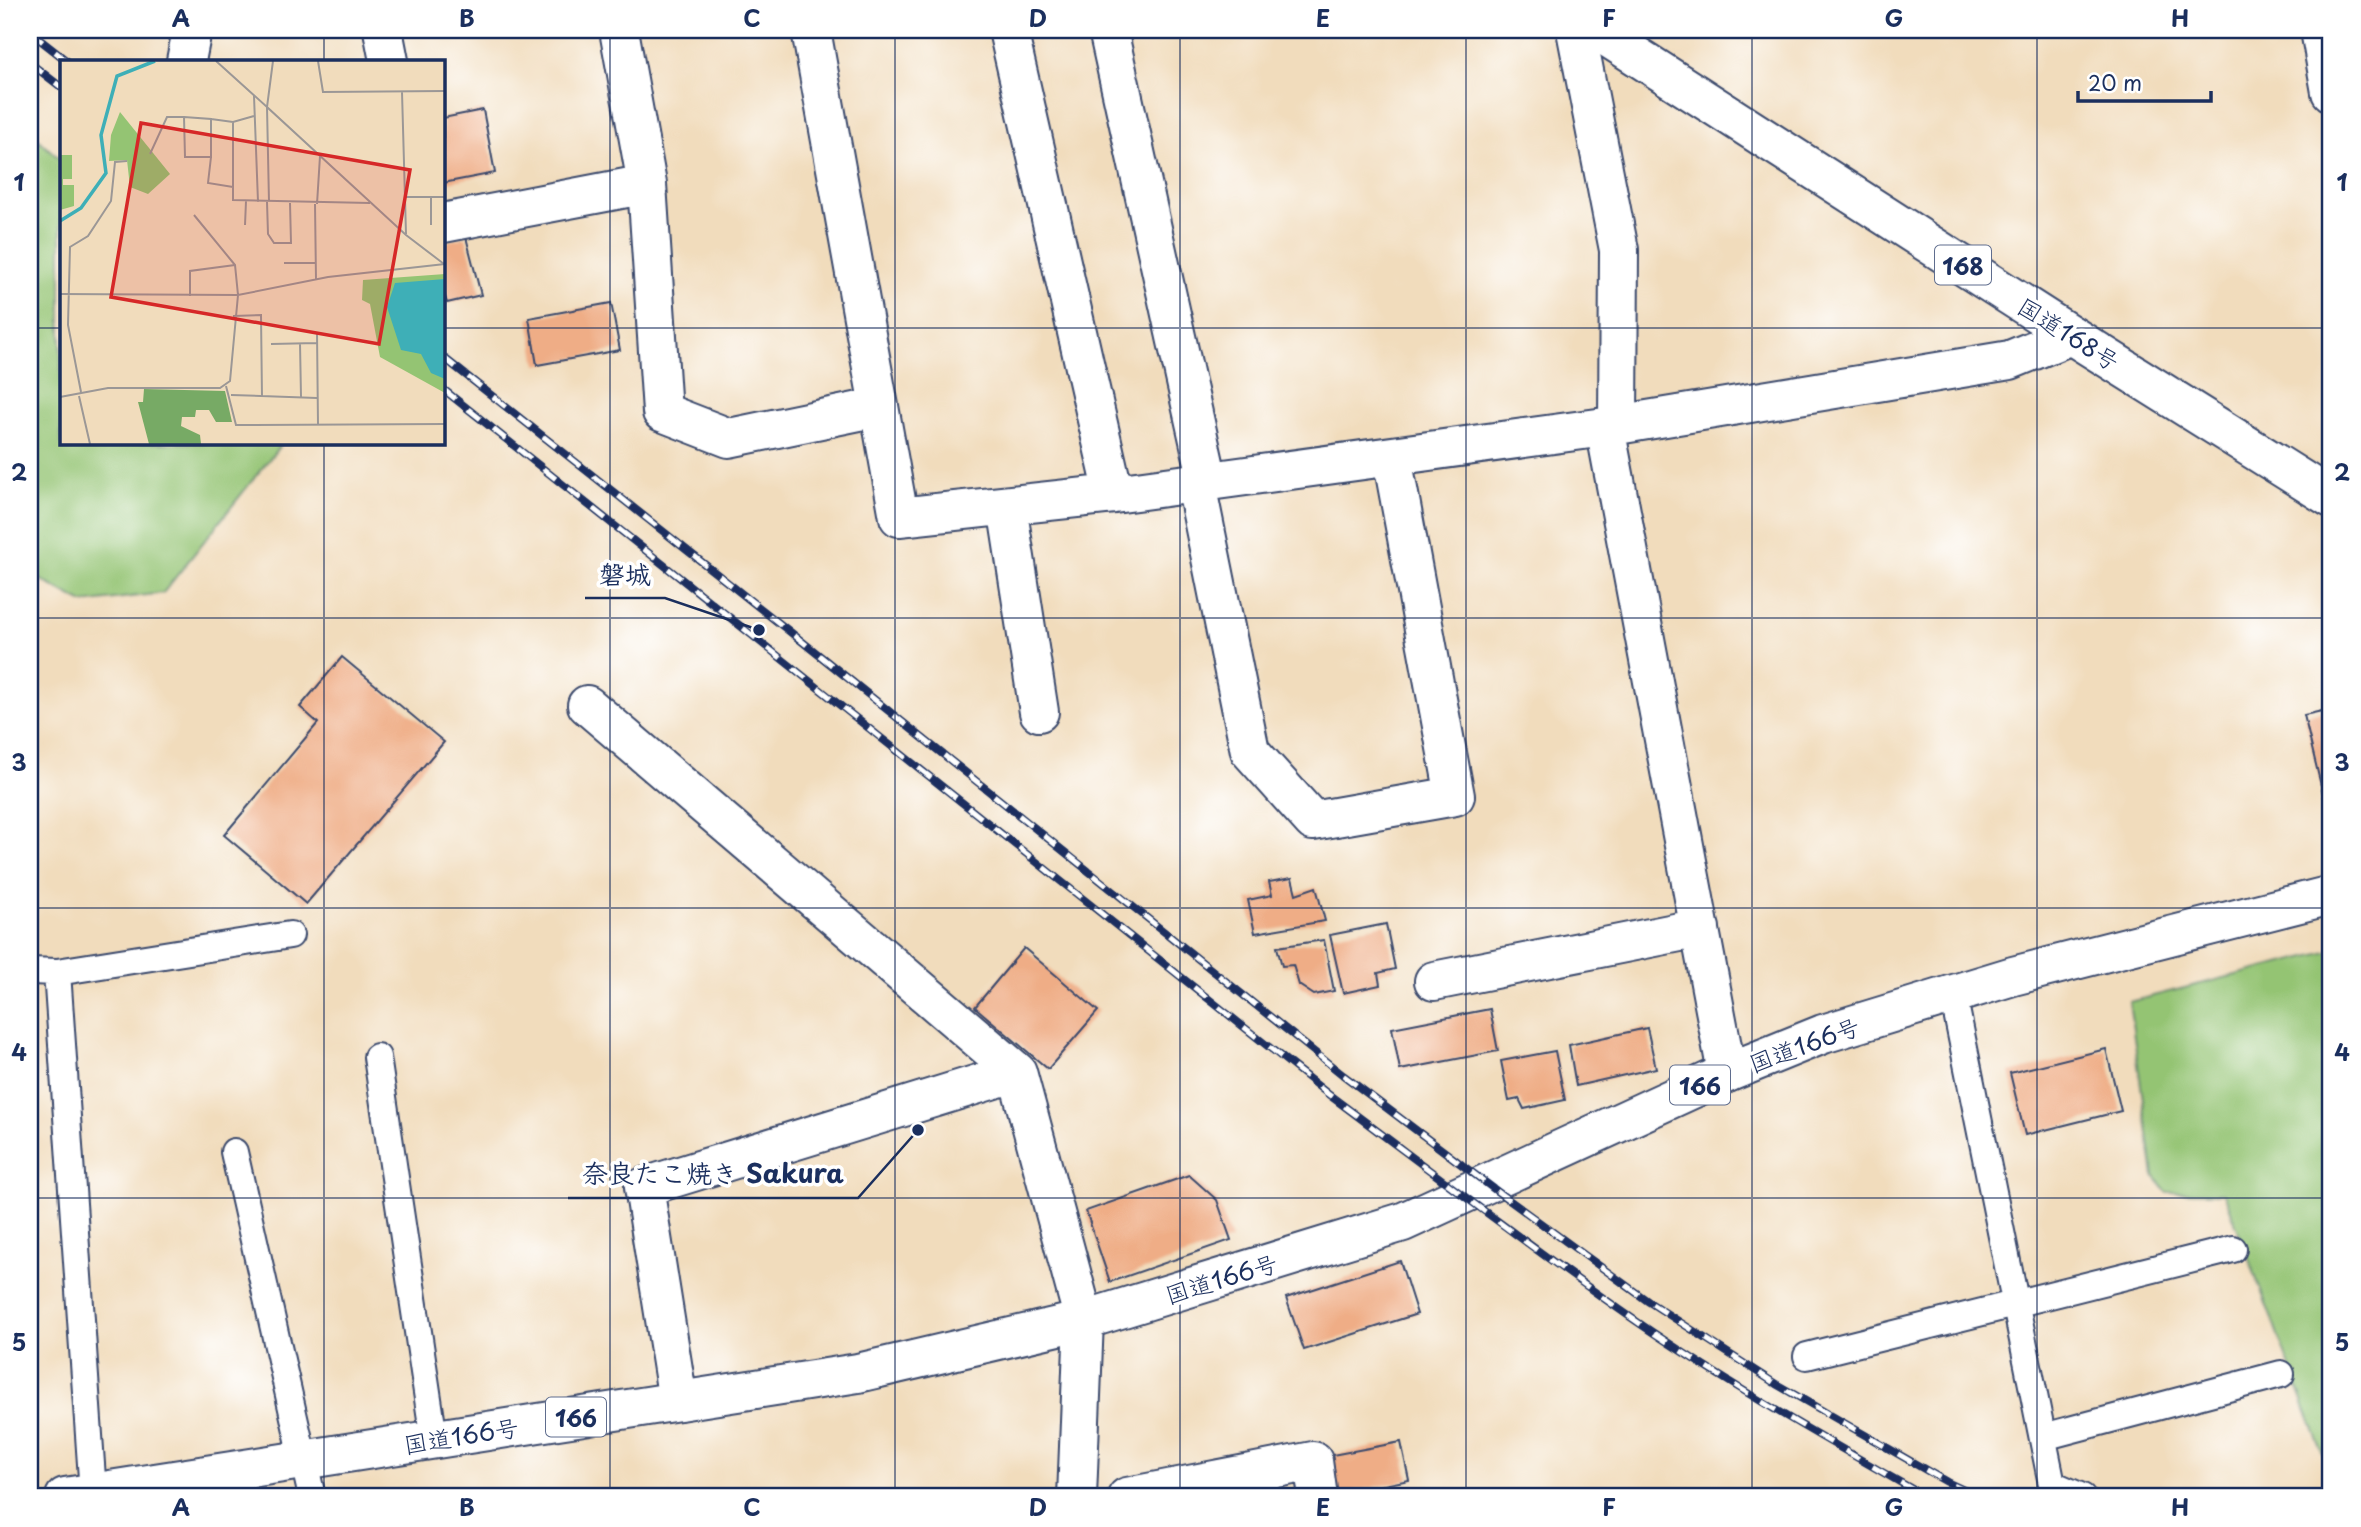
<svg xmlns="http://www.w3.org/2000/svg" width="2361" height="1527" font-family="'Playpen Sans','Klee One',sans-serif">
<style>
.green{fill:#94c473;stroke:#587a68;stroke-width:2}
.building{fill:#efad86}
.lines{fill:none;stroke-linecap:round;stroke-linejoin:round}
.lane-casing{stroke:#3b496c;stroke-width:30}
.street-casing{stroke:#3b496c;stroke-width:42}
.highway-casing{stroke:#3b496c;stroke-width:42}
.lane{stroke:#fff;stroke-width:26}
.street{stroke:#fff;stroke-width:38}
.highway{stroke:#fff;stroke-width:38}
.rail-casing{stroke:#1b2f5e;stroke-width:8}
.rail{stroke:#fff;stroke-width:5;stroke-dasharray:16;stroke-linecap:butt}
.grid{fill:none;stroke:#1b2f5e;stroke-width:2;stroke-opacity:0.55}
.labels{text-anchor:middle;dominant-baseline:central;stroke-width:7;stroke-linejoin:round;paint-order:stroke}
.shield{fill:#fff;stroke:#5f6d8e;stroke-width:2}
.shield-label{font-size:23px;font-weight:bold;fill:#1b2f5e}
.street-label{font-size:24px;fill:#1b2f5e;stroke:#fff}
.inset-river{fill:none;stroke:#3eafb7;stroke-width:3.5}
.inset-road{fill:none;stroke:#9b9796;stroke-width:2}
.view{fill:#d62828;fill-opacity:0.15;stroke:#d62828;stroke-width:3.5}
.inset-edge{fill:none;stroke:#1b2f5e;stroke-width:3.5}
.leader{fill:none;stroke:#1b2f5e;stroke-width:2.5}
.callout-dot{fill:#1b2f5e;stroke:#fff;stroke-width:2.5}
.callout-label{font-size:26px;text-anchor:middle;font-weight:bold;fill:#1b2f5e;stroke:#fff;stroke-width:7;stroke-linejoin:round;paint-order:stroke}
.neatline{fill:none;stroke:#1b2f5e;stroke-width:2.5}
.grid-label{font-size:23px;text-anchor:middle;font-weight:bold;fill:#1b2f5e}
</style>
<rect width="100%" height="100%" fill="#fff"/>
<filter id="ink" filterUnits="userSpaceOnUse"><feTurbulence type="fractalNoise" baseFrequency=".0143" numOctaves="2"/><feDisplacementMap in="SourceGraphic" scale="14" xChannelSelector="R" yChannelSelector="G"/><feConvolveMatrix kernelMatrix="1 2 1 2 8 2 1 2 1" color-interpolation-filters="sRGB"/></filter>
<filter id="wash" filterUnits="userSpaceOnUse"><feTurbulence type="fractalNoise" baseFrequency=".00686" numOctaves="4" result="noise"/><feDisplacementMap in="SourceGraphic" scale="28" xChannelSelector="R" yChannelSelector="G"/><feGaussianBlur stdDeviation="1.57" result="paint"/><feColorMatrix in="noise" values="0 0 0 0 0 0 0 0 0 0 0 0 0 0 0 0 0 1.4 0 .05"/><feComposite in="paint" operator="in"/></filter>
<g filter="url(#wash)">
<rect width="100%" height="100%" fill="#f1dcbc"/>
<!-- green -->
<path class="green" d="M30 132 61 160V443H282L163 593 83 603 30 574Z
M2331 951V1475L2224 1193 2167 1192 2154 1176 2129 1002Z"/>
<g id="blocks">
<!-- building -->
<path class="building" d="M483 110 495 173 443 183V118Z
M466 237 481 295 447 303 443 290V242Z
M611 303 620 350 537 365 529 318Z
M342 657 444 742 306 904 224 835 318 723 300 707Z
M2331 709V822L2330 823 2304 715Z
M1292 878 1296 894 1316 887 1325 921 1255 933 1248 900 1272 895 1269 882Z
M1386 924 1395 969 1378 973 1380 985 1343 993 1330 935Z
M1324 940 1334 991 1314 995 1299 985 1293 965 1282 966 1277 947Z
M1024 948 1098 1011 1048 1069 975 1007Z
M1490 1009 1498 1051 1400 1070 1392 1028Z
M1647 1028 1656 1068 1576 1086 1569 1045Z
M2106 1049 2121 1111 2025 1135 2010 1073Z
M1555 1051 1565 1100 1524 1109 1519 1099 1509 1101 1501 1061Z
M1189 1175 1217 1200 1231 1240 1110 1282 1086 1211Z
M1400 1261 1417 1314 1304 1350 1286 1298Z
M1401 1442 1409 1480 1335 1495 1327 1456Z"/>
</g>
</g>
<g filter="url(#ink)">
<use href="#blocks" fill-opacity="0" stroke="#3b496c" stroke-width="2"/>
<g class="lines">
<!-- lane casing -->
<g class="lane-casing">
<path id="lane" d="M30 971 57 972 290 935
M57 972 93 1493
M1953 994 2052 1484 2082 1497
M377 1057 434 1439
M234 1152 312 1497
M1807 1356 2233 1249
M2043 1437 2281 1374"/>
</g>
<!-- street casing -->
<g class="street-casing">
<path id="street" d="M383 30 389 61
M811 30 899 517 1114 494 1605 427 2010 360 2071 335
M1008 30 1114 494
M1108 30 1208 481
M1576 30 1619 250 1618 425
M2320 30 2331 92
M186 61 192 30
M647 184 662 412 729 438 879 407
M443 223 647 184 619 30
M1605 427 1727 1073
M1196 484 1250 751 1313 821 1455 796 1392 457
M1007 506 1039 712
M587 705 1017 1072 1084 1320 1077 1497
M1434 981 1700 928
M678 1401 644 1187 1017 1072
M1127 1497 1313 1461 1318 1497"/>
</g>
<!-- highway casing -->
<g class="highway-casing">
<path id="highway" d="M1596 30 2071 335 2331 498
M65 1497 858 1373 1084 1320 1403 1222 1727 1073 1823 1034 2013 976 2331 895"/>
</g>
<!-- lane -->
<use href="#lane" class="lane"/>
<!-- street -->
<use href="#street" class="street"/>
<!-- highway -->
<use href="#highway" class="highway"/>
<!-- rail casing -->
<g class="rail-casing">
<path id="rail" d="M30 32 67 61
M30 63 61 87
M443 357 789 631 1343 1075 1498 1192 1649 1302 1776 1384 1947 1482 1979 1497
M443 389 1328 1094C1430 1170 1531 1248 1636 1321 1729 1385 1828 1441 1926 1497"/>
</g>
<!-- rail -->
<use href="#rail" class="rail"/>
</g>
</g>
<!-- grid -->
<path class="grid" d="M324 30V61M610 30V1497M895 30V1497M1180 30V1497M1466 30V1497M1752 30V1497M2037 30V1497M30 328H61M443 328H2331M324 443V1497M30 618H2331M30 908H2331M30 1198H2331"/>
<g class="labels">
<!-- shield labels -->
<g class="shield">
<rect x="1935" y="245.5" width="56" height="39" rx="5"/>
<rect x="1670" y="1065.5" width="60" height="39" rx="5"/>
<rect x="546" y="1397.5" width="60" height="39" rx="5"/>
</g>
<g class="shield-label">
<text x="1963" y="265">168</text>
<text x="1700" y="1085">166</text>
<text x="576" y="1417">166</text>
</g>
<!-- street labels -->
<g class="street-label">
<text transform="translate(2069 333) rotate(32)">国道168号</text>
<text transform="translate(1804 1044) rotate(-20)">国道166号</text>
<text transform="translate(1221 1278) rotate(-17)">国道166号</text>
<text transform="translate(461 1435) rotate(-9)">国道166号</text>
</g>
</g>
<!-- overview -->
<g transform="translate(60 60)">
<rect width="385" height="385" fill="#f1dcbc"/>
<path d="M60 52 110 114 88 134 70 127 67 100 49 101 51 75ZM1 95H12V119H3V125H14V146L0 150ZM385 214V333L320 297 310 244 302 240 303 220Z" fill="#94c473"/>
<path d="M84 329 165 331 172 362H156L149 350H136L135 357H122L121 366 140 375 141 384H89L78 342H83Z" fill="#77aa65"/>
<path d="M385 219V319L371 313 361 294 341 290 327 247 335 223Z" fill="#3eafb7"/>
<path class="inset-river" d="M0 161 21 148 46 113 41 75 57 16 95 1"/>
<path class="inset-road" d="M156 1 207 47M213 1 207 47 346 175 384 204M258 1 263 32 385 31M342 32 346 174M194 36 198 142M207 47 209 142M124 57 151 59V97H125ZM151 59 173 62 194 56M173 62V140L310 143M90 94 107 57H124M151 97 148 123 173 127M344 137H385M207 142 208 174 214 183H231L230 143M255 144 256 220M257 144 260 96M185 165 186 141M371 165V137M224 203H256M0 234 178 235 268 217 385 204M130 236V211L175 205M173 256 201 255 202 337M257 272 258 365M240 283 241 337M211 284 257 283M166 326 176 365 385 364M21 332 8 265 10 187 28 176 51 141 55 102 67 101M171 335 257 338M19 336 30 384M0 337 48 328H160L170 321 178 235 175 205 134 155"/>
<path class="view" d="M81 63 350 110 319 284 51 237Z"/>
<rect width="385" height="385" class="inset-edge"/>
</g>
<!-- callouts -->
<path class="leader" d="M759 630L665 598H585M918 1130L858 1198H568"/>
<g class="callout-dot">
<circle cx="759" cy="630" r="7"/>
<circle cx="918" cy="1130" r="7"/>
</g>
<g class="callout-label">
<text x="625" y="584">磐城</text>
<text x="713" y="1183">奈良たこ焼き Sakura</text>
</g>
<!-- margin -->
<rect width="2361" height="1527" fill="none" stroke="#fff" stroke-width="77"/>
<!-- scale -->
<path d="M2078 91v10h133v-10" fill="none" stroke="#1b2f5e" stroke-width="3.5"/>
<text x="2088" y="91" font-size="21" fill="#1b2f5e" stroke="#ffffff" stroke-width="5" paint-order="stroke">20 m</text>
<rect x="38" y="38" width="2284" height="1450" class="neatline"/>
<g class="grid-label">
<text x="181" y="27">A</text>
<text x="467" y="27">B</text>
<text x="752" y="27">C</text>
<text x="1038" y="27">D</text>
<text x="1323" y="27">E</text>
<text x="1609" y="27">F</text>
<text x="1894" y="27">G</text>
<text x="2180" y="27">H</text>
<text x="19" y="191">1</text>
<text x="2342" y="191">1</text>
<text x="19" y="481">2</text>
<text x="2342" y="481">2</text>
<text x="19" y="771">3</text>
<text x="2342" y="771">3</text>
<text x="19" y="1061">4</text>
<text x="2342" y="1061">4</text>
<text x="19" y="1351">5</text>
<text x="2342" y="1351">5</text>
<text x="181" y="1516">A</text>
<text x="467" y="1516">B</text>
<text x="752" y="1516">C</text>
<text x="1038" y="1516">D</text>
<text x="1323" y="1516">E</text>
<text x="1609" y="1516">F</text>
<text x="1894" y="1516">G</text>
<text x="2180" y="1516">H</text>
</g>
</svg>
